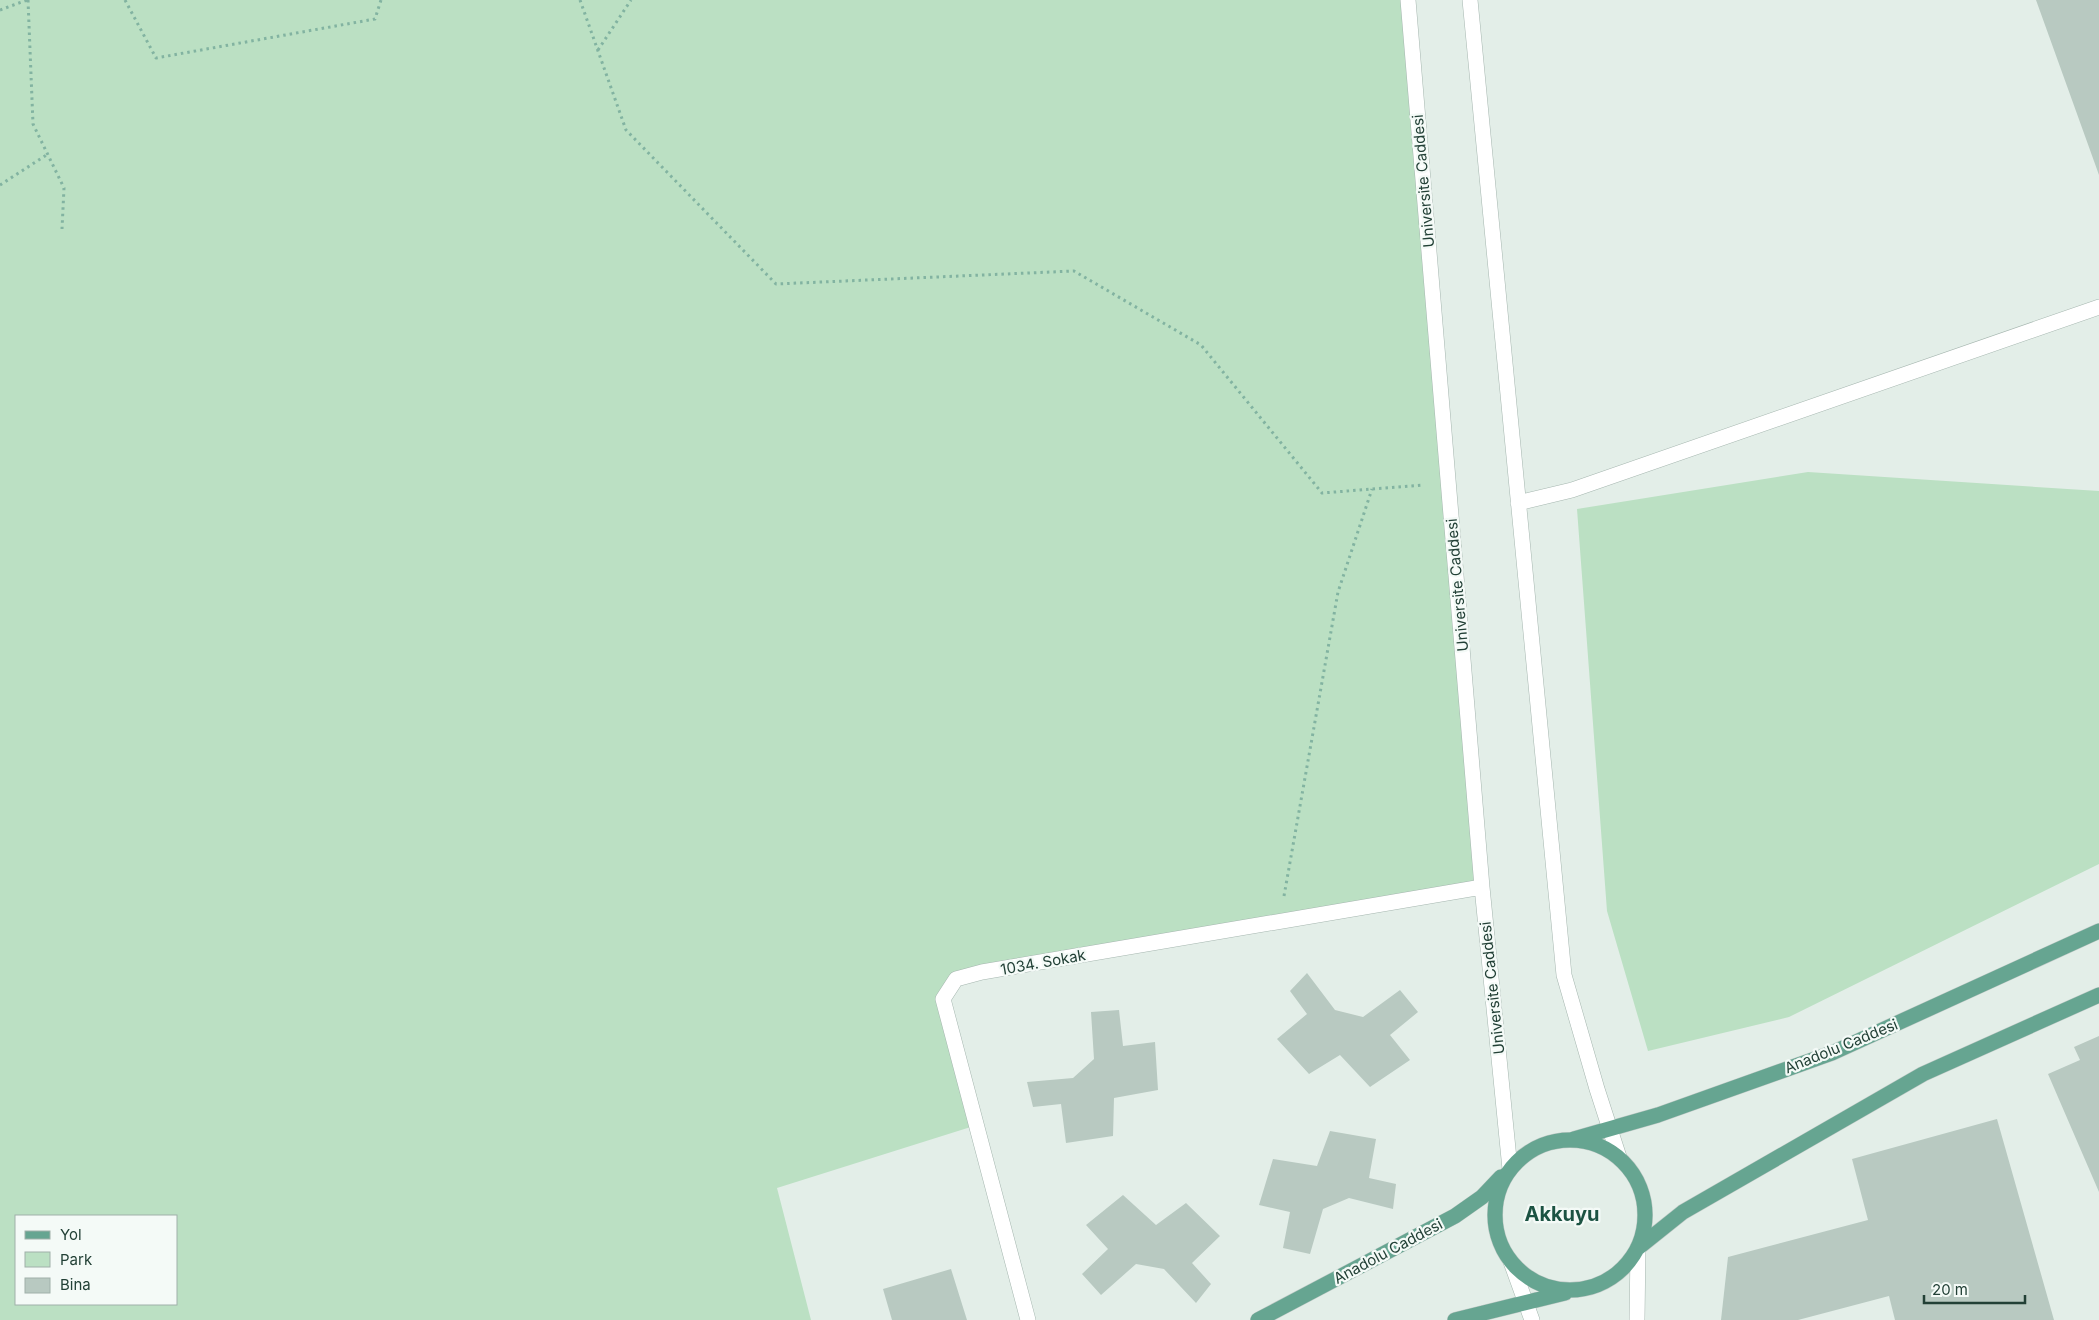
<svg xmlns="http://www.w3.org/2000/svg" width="2099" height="1320" font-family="Inter,sans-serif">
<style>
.green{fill:#bbe0c3;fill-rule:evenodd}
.building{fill:#b8c9c1}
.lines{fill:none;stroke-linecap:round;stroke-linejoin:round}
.minor-casing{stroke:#a5b6af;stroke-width:16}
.major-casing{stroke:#c1cac7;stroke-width:16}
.path{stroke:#82b3a1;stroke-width:3;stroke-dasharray:2.5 4;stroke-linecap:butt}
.minor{stroke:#fff;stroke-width:15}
.major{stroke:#66a591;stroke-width:15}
.labels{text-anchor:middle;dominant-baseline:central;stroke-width:4.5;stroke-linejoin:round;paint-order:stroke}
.street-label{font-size:15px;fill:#224036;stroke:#f4faf7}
.district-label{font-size:20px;font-weight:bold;fill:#1c5343;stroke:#f4faf7}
</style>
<rect width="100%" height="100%" fill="#e3eee8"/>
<!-- green -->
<path class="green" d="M0 0H1408L1482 887 956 979 943 999 977 1125 777 1188 811 1320H0ZM16 1216H176V1304H16Z
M1808 472 2099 491V864L1789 1017 1648 1051 1607 911 1577 509Z"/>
<!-- building -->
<path class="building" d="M2036 0H2099V175Z
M1307 973 1335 1010 1363 1017 1400 990 1418 1012 1390 1035 1410 1060 1370 1087 1340 1055 1309 1074 1277 1039 1307 1014 1290 991Z
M1119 1010 1123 1046 1155 1042 1158 1090 1114 1098 1113 1136 1066 1143 1061 1104 1033 1107 1027 1082 1073 1078 1094 1059 1091 1012Z
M2099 1036V1192L2048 1074 2080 1060 2074 1047Z
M1997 1119 2054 1320H1895L1889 1296 1798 1320H1721L1728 1257 1868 1220 1852 1159Z
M1330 1131 1376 1139 1369 1178 1396 1184 1393 1209 1349 1198 1323 1209 1310 1254 1283 1248 1290 1212 1259 1205 1273 1159 1317 1166Z
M1123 1195 1156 1225 1186 1203 1220 1236 1192 1263 1211 1284 1196 1303 1164 1269 1136 1264 1101 1295 1082 1274 1108 1249 1086 1225Z
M951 1269 967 1320H892L883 1289Z"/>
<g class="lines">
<!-- minor casing -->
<g class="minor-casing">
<path id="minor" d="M1408 0 1482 887 1510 1169
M1470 0 1564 975 1597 1089 1619 1157
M1518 503 1572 490 2099 307
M1511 1262 1532 1320
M1028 1320 943 999 956 979 982 972 1482 887
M1637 1320 1638 1248"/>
</g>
<!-- major casing -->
<g class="major-casing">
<path id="major" d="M1574 1139 1658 1115 1832 1053 2099 931
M1495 1215a75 75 0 1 1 150 0a75 75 0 1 1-150 0Z
M1638 1248 1683 1212 1923 1074 2099 995
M1258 1320 1455 1216 1482 1197 1501 1177
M1455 1320 1565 1293"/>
</g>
<!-- path -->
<path class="path" d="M28 0 33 124 64 188 62 229
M125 0 156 58 375 19 381 0
M580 0 626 130 776 284 1074 271 1201 345 1322 493 1424 485
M0 10 27 0
M598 50 631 0
M0 185 48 154
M1284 896 1338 592 1372 489"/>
<!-- minor -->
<use href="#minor" class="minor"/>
<!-- major -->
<use href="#major" class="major"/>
</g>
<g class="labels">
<!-- street labels -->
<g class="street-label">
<text transform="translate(1423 181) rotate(-95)">Universite Caddesi</text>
<text transform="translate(1457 585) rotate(-95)">Universite Caddesi</text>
<text transform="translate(1043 962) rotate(-10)">1034. Sokak</text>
<text transform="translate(1492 988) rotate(-96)">Universite Caddesi</text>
<text transform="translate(1841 1046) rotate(-22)">Anadolu Caddesi</text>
<text transform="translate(1388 1251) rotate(-28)">Anadolu Caddesi</text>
</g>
<!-- district labels -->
<g class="district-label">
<text x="1562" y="1214">Akkuyu</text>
</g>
</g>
<!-- legend -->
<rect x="15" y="1215" width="162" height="90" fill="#f4faf7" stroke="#a0b0aa"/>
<rect x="25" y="1231" width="25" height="8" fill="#66a591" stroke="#a0b0aa"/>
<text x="60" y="1240" font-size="15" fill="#224036">Yol</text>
<rect x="25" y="1252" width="25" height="15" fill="#bbe0c3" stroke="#a0b0aa"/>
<text x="60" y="1265" font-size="15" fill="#224036">Park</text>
<rect x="25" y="1278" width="25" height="15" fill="#b8c9c1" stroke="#a0b0aa"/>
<text x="60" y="1290" font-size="15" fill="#224036">Bina</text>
<!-- scale -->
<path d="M1924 1295v8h101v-8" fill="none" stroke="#224036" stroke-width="2.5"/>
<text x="1932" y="1295" font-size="15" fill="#224036" stroke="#f4faf7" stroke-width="4" paint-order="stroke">20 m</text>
</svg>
